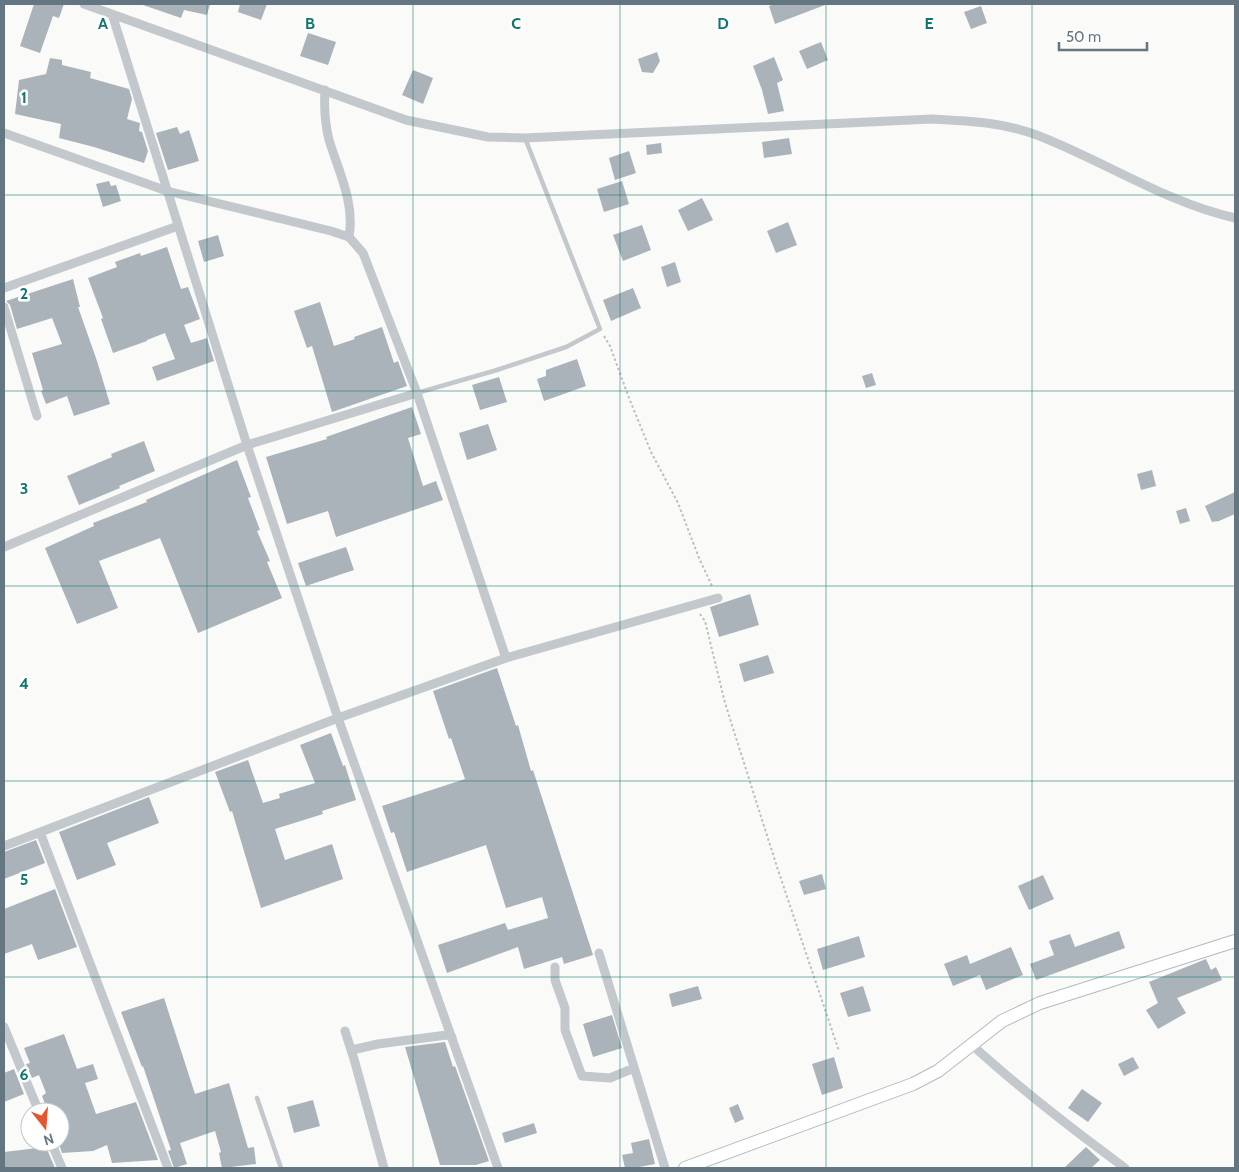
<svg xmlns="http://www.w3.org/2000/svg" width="1239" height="1172" font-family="Cabin,sans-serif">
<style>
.building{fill:#aab3b9}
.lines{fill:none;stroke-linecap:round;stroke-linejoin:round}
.secondary-casing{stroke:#b3babf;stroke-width:14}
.path{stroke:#bbbfc2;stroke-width:2;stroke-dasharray:2.5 2.5;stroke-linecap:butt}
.lane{stroke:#c3c8cc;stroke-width:4.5}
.street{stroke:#c3c8cc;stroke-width:9}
.secondary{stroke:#fff;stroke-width:12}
.grid{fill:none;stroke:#0f766e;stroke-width:1;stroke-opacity:0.55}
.grid-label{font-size:16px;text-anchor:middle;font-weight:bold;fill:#0f766e;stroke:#fff;stroke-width:5;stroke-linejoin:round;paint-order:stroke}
</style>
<rect width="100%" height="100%" fill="#fafaf8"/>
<!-- building -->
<path class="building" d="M34 4H64L59 18 53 16 40 53 20 46Z
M143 4H210L207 15 184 10 181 18 143 5Z
M240 4H267L261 20 238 12Z
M775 4H825V5L775 24 769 6Z
M981 6 987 23 971 29 964 12Z
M308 33 336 42 328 65 300 56Z
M821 42 828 60 807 69 799 51Z
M657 52 660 61 653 73 642 72 638 59Z
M774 57 783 80 777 83 784 111 768 114 762 90 753 66Z
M50 58 62 60V65L91 72 90 78 129 89 132 99 127 119 140 123 139 131 142 132 148 151 144 163 94 147 59 138 61 124 15 114 19 80 46 74Z
M413 70 433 78 423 104 402 95Z
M177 127 180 134 189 130 199 161 168 170 156 133Z
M789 138 792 154 764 158 762 142Z
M661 143 662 153 647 155 646 145Z
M629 151 636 173 615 180 609 158Z
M109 181 111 186 116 185 121 201 103 207 96 184Z
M622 181 629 204 604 212 597 189Z
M702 198 713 220 688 231 678 210Z
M788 222 797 245 776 253 767 231Z
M642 225 651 250 623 261 613 235Z
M218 235 224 256 204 262 198 241Z
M167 247 181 289 188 287 200 319 184 325 191 343 207 338 214 361 157 381 152 367 175 359 165 333 147 340V341L113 353 101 319 103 318 88 278 117 267 115 262 140 253 141 256Z
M675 262 681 282 667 287 661 267Z
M73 279 80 307H78L97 361 110 404 74 416 67 396 46 404 41 391 43 390 32 353 62 344 52 318 17 329 10 305 6 301Z
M633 288 641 308 611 321 603 300Z
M320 302 334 346 355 339 354 337 382 327 394 363 398 361 407 386 332 412 312 346 307 348 294 311Z
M577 359 586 386 544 401 537 379 546 376V370Z
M872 373 876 385 866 388 862 376Z
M499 377 507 402 480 410 472 385Z
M412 407 421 434 408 438 423 486 436 481 443 500 336 537 328 511 287 524 266 457 327 439 326 437Z
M488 424 497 450 467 460 459 433Z
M144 441 155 471 119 486 120 488 79 505 67 476 112 457 111 454Z
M237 460 251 497 248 498 260 530 257 531 270 561 267 562 282 598 198 633 160 538 99 561 118 608 77 624 45 548 94 526 93 523 147 502 146 500Z
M1152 470 1156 486 1141 490 1137 474Z
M1235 492V514L1219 521 1212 522 1205 506Z
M1186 508 1190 521 1180 524 1176 511Z
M346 547 354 570 306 586 298 563Z
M750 594 759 625 719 637 710 607Z
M768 655 774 673 744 682 739 664Z
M497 668 516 726 518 725 531 771 533 770 593 955 564 964 562 957 524 969 518 947 447 973 438 945 505 923 508 930 548 918 542 897 506 908 486 845 407 872 394 832 391 833 382 806 465 779 451 738 449 739 433 691Z
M331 733 343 766 345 765 356 800 322 811 323 814 275 829 285 860 332 844 343 879 261 908 232 811 230 812 215 772 248 760 263 803 280 798 279 794 315 783 300 745Z
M149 797 159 823 107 843 116 865 77 880 59 832Z
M36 840 45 863 4 879V852Z
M822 874 826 889 804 895 799 881Z
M1043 875 1054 899 1029 910 1018 886Z
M55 889 77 947 38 960 32 944 4 954V909Z
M1119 931 1125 948 1036 980 1030 964 1054 955 1049 941 1070 934 1075 947Z
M859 936 865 957 823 970 817 949Z
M1011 947 1023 975 986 990 980 975 953 986 944 964 967 955 970 964Z
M1206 959 1211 970 1216 967 1222 980 1177 998 1186 1013 1158 1029 1146 1010 1158 1003 1149 982Z
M698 986 702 999 672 1007 669 994Z
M863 986 871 1011 848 1017 840 993Z
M164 998 195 1094 229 1083 248 1148 254 1147 256 1164 222 1168 219 1153 221 1152 215 1131 180 1143 187 1164 174 1168 168 1151 171 1150 143 1066 142 1067 121 1012Z
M612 1015 622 1048 593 1057 583 1024Z
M64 1034 77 1069 93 1064 98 1079 85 1083 96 1114 136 1102 158 1160 112 1163 107 1145 93 1151 62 1153 60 1147V1112H48L42 1096 46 1093 39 1075 32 1078 26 1064 30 1063 24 1048Z
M445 1042 453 1067 455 1066 489 1161 476 1165H440L405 1047Z
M834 1057 843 1088 822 1095 812 1064Z
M1133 1057 1139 1068 1124 1076 1118 1064Z
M14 1069 24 1094 4 1102V1073Z
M1082 1089 1102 1103 1088 1122 1068 1108Z
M313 1100 320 1126 294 1133 287 1107Z
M738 1104 744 1119 735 1123 729 1108Z
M534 1123 537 1133 505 1143 502 1133Z
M649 1139 655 1164 634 1168H625L622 1155 633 1153 631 1143Z
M46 1147 55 1168H4V1152Z
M1086 1147 1100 1160 1091 1168H1064Z"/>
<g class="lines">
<!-- secondary casing -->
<g class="secondary-casing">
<path id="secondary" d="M685 1168 913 1084 938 1071 1002 1021 1040 1003 1235 941"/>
</g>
<!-- path -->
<path class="path" d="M604 336 610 346 629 398 651 452 678 503 699 558 713 588
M700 614 705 621 725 703 777 867 839 1051"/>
<!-- lane -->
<path class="lane" d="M417 393 497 370 566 347 600 329 525 138
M257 1098 281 1168"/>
<!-- street -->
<path class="street" d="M84 4 406 120 488 137 525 138 932 119C966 121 1001 122 1034 134 1101 159 1164 202 1235 218
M112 14 247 445 338 718 498 1168
M325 90C324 106 325 124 329 140 339 172 355 203 349 237
M4 133 167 191 331 231 349 237 363 253 417 393 506 658
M4 288 178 226
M4 307 37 416
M4 547 247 445 417 393
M40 832 168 1168
M4 846 338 718 506 658 718 598
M599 953 665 1168
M555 967V980L565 1008V1030L582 1076 610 1078 634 1068
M4 1027 39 1112
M345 1031 354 1059 384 1168
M971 1044C1020 1089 1072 1129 1125 1168
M352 1050 378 1044 447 1035 452 1037
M51 1142 62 1168"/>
<!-- secondary -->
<use href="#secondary" class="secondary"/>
</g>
<!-- grid -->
<path class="grid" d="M207 4V1168M413 4V1168M620 4V1168M826 4V1168M1032 4V1168M4 195H1235M4 391H1235M4 586H1235M4 781H1235M4 977H1235"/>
<g class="grid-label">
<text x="103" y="29">A</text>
<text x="310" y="29">B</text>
<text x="516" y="29">C</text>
<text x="723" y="29">D</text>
<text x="929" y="29">E</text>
<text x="24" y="103">1</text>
<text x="24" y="299">2</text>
<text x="24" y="494">3</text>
<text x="24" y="689">4</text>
<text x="24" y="885">5</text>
<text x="24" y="1080">6</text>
</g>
<!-- border -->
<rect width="1239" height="1172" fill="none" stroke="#657683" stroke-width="10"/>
<!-- north arrow -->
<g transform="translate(45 1127) rotate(163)"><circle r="24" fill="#ffffff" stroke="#c1c8cd"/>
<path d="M0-4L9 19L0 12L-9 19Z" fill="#e4572e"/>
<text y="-8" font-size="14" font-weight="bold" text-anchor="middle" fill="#657683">N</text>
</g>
<!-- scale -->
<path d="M1059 42v8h88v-8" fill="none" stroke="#657683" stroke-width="2.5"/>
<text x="1066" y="42" font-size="15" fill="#657683" stroke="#ffffff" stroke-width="4" paint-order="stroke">50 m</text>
</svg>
